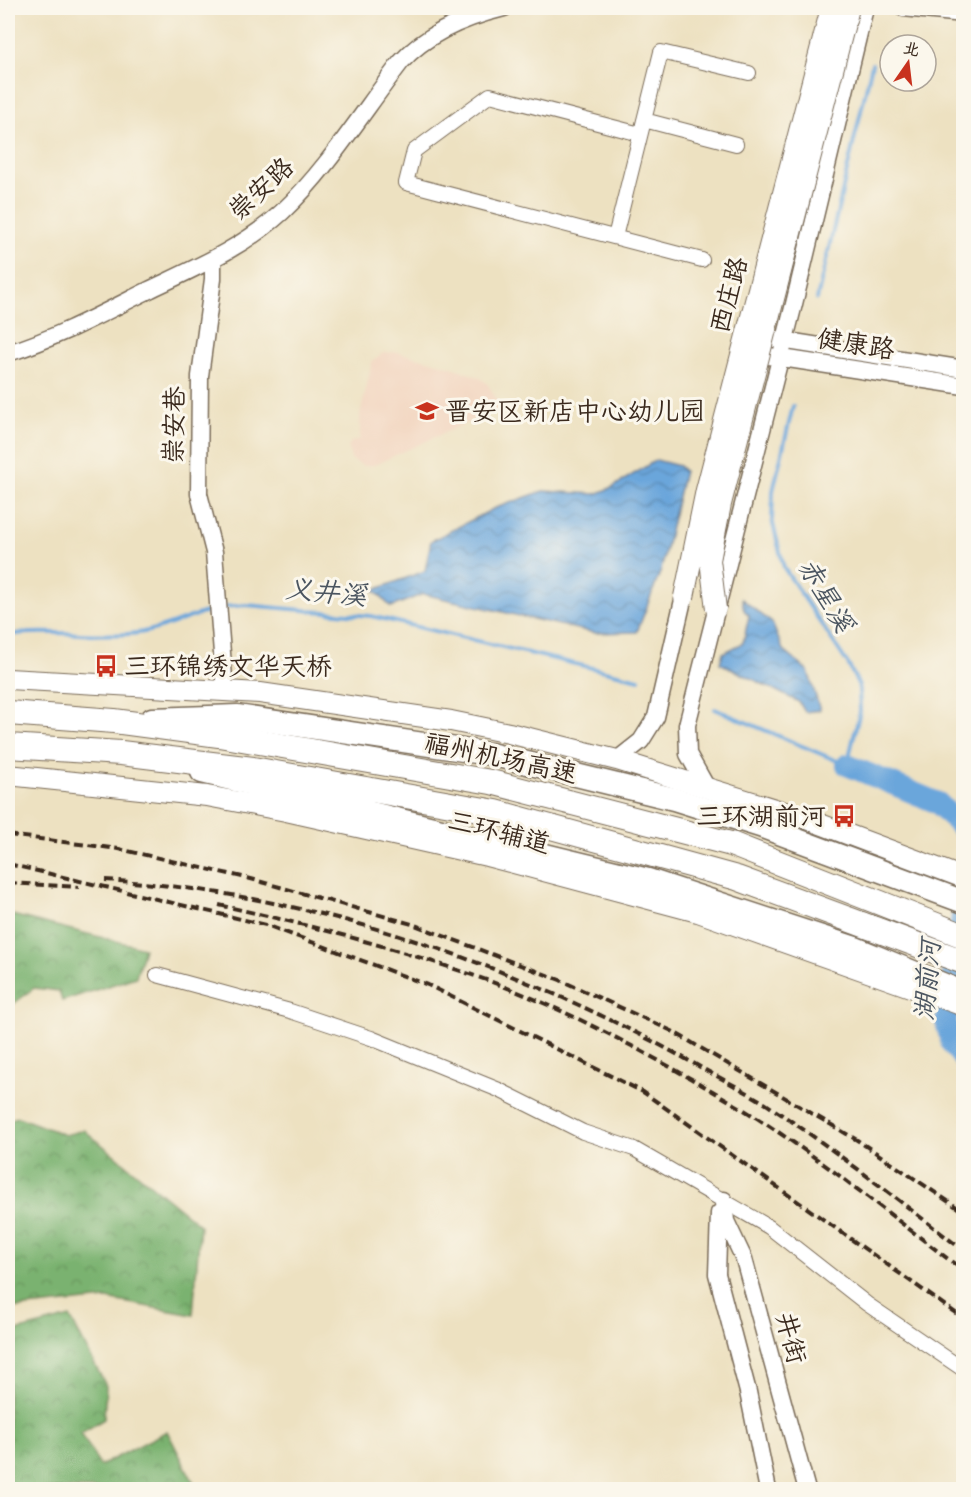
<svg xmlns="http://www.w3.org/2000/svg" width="971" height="1497" font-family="Caveat,'LXGW WenKai TC',sans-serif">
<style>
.built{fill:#f2d4be}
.forest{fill:url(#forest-crowns);stroke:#5a6e46;stroke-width:1.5}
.water{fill:url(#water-waves);stroke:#52687c;stroke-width:1.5}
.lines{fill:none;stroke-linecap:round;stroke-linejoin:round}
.stream{stroke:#6aa6db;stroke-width:4}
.river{stroke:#6aa6db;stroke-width:22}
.minor-casing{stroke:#796a57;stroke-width:16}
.tertiary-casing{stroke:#796a57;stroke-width:19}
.secondary-casing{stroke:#796a57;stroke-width:22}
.trunk-casing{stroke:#796a57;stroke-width:25}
.motorway-casing{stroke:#796a57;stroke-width:26}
.minor{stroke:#fff;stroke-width:14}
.tertiary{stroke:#fff;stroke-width:16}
.secondary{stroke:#fff;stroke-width:20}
.trunk{stroke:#fff;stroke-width:22}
.motorway{stroke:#fff;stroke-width:24}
.rail{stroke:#3b2a1e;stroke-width:4;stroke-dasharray:9 4.5;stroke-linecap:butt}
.secondary-bridge-casing{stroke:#796a57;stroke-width:22;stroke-linecap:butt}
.secondary-bridge{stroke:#fff;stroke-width:20}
.labels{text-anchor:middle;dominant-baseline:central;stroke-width:6;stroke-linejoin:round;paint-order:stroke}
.street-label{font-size:26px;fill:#3b2a1e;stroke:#fbf7ec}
.poi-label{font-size:26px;fill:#3b2a1e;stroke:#fbf7ec;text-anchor:start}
.water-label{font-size:27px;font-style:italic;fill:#4b5560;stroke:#fbf7ec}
</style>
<defs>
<pattern id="forest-crowns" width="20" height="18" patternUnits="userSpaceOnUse" patternTransform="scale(1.5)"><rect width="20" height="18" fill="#7ab26f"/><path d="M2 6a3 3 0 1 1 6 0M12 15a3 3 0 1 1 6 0" fill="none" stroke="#65915b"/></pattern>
<pattern id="water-waves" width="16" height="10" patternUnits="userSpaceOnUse" patternTransform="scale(1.5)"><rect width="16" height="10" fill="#6aa6db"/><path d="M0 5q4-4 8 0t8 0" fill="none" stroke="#5887b1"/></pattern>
</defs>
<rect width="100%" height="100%" fill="#fbf7ec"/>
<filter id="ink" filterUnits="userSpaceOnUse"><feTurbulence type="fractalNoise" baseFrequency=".0167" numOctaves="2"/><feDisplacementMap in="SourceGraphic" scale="12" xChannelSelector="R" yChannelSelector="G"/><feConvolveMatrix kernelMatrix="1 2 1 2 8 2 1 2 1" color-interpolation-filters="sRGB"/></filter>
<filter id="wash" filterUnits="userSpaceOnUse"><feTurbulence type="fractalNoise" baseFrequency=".008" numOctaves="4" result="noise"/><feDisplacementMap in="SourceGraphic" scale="24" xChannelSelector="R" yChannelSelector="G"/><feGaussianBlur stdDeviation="1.35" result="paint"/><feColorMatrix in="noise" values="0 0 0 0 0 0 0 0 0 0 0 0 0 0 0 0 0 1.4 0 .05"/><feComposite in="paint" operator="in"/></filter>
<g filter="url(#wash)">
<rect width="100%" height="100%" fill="#ede1c1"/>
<!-- built -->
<path class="built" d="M397 352 452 367 478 377 487 383 501 407 374 465 363 466 351 459 348 447 351 442 360 439V415L372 362 383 353Z"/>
<!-- forest -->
<path class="forest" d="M8 914 144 948 136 977 62 1001 59 991 34 988 8 1008Z
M18 1117 65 1135 84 1130 200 1225 193 1315 107 1299 17 1308 8 1305V1120Z
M70 1317 106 1386 104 1419 81 1433 100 1466 167 1431 197 1489H8V1333Z"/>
<!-- water -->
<path class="water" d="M656 460 679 466 684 471 661 570 637 632 595 633 423 594 391 607 374 590 425 571 431 541 493 509 543 491 596 494 613 487Z
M742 599 772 623 783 650 808 671 820 710 805 712 799 702 720 663 723 653 743 643 749 616 744 610Z"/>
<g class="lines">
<!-- stream -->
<path class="stream" d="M817 299 872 64
M223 607 246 605 371 616 639 679
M8 635C48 629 88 637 128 634 159 632 183 618 213 610
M715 709 847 765 860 711 859 686 848 664 784 568 772 520 773 491 793 406"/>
<!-- river -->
<path class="river" d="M847 765 938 803 964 830
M964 902 946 1022 952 1044 964 1060"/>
</g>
</g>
<g filter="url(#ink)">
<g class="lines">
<!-- minor casing -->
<g class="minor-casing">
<path id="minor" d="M644 120 736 144
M640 134 490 95 414 151 406 183 702 260
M615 237 661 52 749 73
M157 975 290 1011 371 1038 499 1090 583 1132 634 1149 769 1227 867 1304 964 1370"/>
</g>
<!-- tertiary casing -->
<g class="tertiary-casing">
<path id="tertiary" d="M903 8 964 14
M213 259V279L200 376 199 494 214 552 225 691
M775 339 964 369
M8 353C57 338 103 313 149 290 195 268 244 247 282 212 326 171 364 110 401 62 427 33 467 17 504 8
M769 356 964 386
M617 760 641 741 656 717 686 587
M707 788 688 754 687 725 794 304 865 8
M724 1200 726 1221 744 1259 807 1490
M719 1213 717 1274 748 1392 768 1490"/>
</g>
<!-- secondary casing -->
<g class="secondary-casing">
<path id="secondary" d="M8 679 260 693 451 721 509 733 617 760 807 819 964 878
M8 775 207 796 286 811 487 856 698 912 964 1006"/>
</g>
<!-- trunk casing -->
<g class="trunk-casing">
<path id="trunk" d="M152 719 237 716 490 754 674 799 760 826 964 902
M202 772 648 880 855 948 964 993"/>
</g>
<!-- motorway casing -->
<g class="motorway-casing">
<path id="motorway" d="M8 713 114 721 219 735 491 782 731 844 964 936
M8 746 121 753 253 769 496 812 737 878 964 962"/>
</g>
<!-- minor -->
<use href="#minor" class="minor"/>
<!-- tertiary -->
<use href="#tertiary" class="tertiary"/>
<!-- secondary -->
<use href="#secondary" class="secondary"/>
<!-- trunk -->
<use href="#trunk" class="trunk"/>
<!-- motorway -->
<use href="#motorway" class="motorway"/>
<!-- rail -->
<path class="rail" d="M8 835 119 849 251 879 412 924 560 980 672 1031 857 1140 964 1212
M8 864 266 925 428 985 643 1092 964 1319
M105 880C311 893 513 963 693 1063 719 1078 747 1091 772 1108 838 1152 901 1202 964 1251
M8 883 79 887
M219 905C310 925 401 949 489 981 569 1010 647 1053 721 1096 807 1146 884 1211 964 1271"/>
<!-- secondary-bridge casing -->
<g class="secondary-bridge-casing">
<path id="secondary-bridge" d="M684 597 706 490 831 8
M716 609 710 560 721 504 849 8"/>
</g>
<!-- secondary-bridge -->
<use href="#secondary-bridge" class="secondary-bridge"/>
</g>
</g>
<!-- icons -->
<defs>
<g id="school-bare" transform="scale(1.8)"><path d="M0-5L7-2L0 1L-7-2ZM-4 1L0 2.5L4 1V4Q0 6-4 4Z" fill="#c8321e" stroke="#fbf7ec" stroke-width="2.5" paint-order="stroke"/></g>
<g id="bus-bare" transform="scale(1.8)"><path d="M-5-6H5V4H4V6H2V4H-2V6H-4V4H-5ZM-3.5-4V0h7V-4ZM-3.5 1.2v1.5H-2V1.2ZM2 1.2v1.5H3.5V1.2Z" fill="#c8321e" stroke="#fbf7ec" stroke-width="2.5" paint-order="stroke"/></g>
</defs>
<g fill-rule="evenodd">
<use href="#school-bare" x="427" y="411"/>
<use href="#bus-bare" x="106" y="666"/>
<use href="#bus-bare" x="844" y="816"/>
</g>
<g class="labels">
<!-- street labels -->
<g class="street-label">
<text transform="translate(261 189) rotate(-43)">崇安路</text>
<text transform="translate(729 295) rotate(-75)">西庄路</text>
<text transform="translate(856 344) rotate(9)">健康路</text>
<text transform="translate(174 425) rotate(-89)">崇安巷</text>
<text transform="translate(501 758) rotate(12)">福州机场高速</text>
<text transform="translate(499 832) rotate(14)">三环辅道</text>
<text transform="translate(791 1338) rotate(75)">井街</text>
</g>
<!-- poi labels -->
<g class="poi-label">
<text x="445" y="411">晋安区新店中心幼儿园</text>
<text x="124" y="666">三环锦绣文华天桥</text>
<text x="826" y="816" text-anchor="end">三环湖前河</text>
</g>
<!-- water labels -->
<g class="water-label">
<text transform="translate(326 592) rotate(5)">义井溪</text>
<text transform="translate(826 595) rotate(59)">赤星溪</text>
<text transform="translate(927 980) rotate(-85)">湖前河</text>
</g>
</g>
<!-- margin -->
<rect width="971" height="1497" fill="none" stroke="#fbf7ec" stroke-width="30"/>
<!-- north arrow -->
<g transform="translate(908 63) rotate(14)"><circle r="28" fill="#fbf7ec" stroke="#aea59a" stroke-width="1.5"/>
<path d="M0-4.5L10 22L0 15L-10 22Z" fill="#c8321e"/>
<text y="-9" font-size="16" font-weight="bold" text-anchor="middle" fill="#3b2a1e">北</text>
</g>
</svg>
